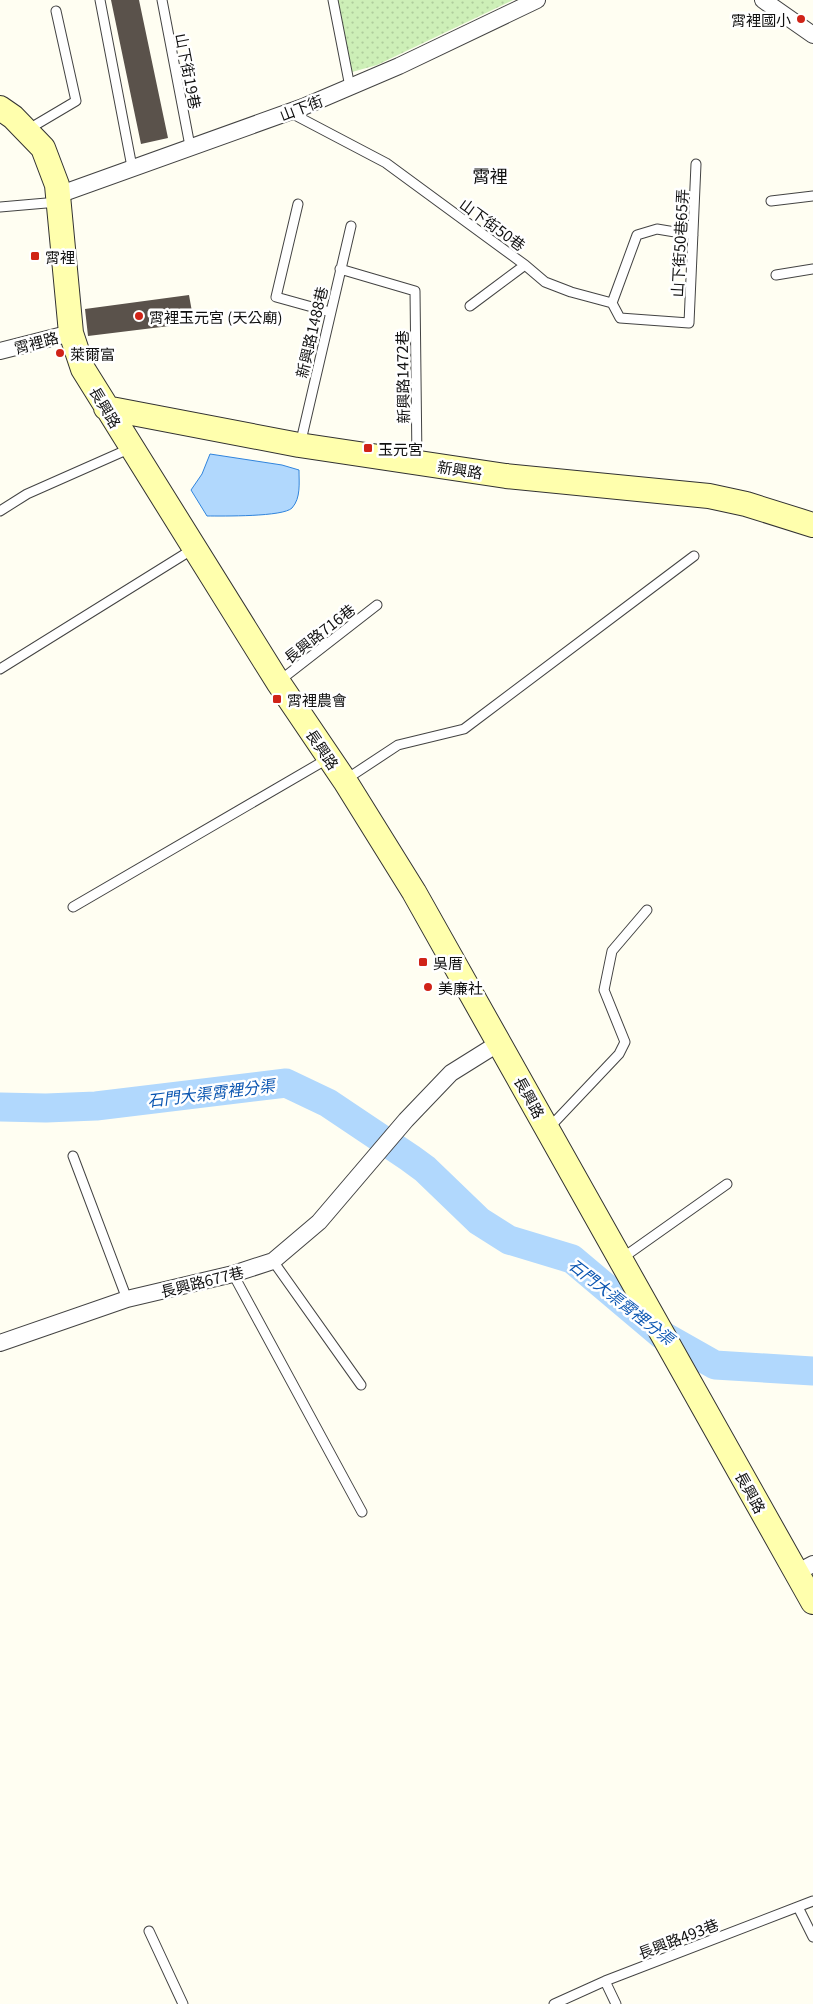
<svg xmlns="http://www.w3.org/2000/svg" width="813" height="2004" font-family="Georgia,'Noto Sans TC',serif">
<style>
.park{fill:url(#park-dots)}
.water{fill:#b1d8fd;stroke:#3084dc}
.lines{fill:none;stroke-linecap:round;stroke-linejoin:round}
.river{stroke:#b1d8fd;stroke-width:29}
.building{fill:#5a524b}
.lane-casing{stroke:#434343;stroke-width:11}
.street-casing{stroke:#434343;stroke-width:18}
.secondary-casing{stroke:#323232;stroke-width:26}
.lane{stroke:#fff;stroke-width:9}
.street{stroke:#fff;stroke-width:16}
.secondary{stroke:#ffffad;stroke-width:24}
.poi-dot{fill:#d02317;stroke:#fff;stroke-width:2}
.labels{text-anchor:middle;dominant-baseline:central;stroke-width:5;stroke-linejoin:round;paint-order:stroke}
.poi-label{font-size:15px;fill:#101010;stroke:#fff;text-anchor:start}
.street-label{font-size:15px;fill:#101010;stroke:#fff}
.water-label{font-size:16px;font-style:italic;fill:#0a55b1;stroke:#fff}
.quarter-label{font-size:18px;fill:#101010;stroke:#fff}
</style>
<defs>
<pattern id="park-dots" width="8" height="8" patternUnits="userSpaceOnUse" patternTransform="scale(1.25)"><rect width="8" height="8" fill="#cdefb7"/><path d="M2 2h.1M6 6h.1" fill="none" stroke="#afcc9c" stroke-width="1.8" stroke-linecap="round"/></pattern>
</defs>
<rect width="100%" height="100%" fill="#fffef2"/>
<!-- park -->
<path class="park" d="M328 0H513L377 65 345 74Z"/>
<!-- water -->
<path class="water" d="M210 454 282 465 299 470C299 483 301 498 292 508 283 517 223 516 207 516L191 490 202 474Z"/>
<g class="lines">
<!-- river -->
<path class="river" d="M0 1107 46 1108 96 1106 286 1083 328 1103 410 1158 425 1169 479 1221 509 1240 572 1259 662 1335 715 1365 813 1371"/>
</g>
<!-- building -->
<path class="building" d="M111 0H139L168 138 141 144Z
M189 295 194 323 88 336 85 309Z"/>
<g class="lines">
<!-- lane casing -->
<g class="lane-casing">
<path id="lane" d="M100 0 132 167
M162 0 190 146
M333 0 350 87
M289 112 386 163 525 265 545 282 571 292 612 303 620 318 689 323 696 164
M27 130 76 101 56 11
M771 201 813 196
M298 204 276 297 330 312
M0 207 58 202
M340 269 415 291 417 462
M776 275 813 269
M612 303 637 235 657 229 693 235
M470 306 525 265
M300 445 351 226
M0 511 27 494 131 448
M0 669 193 549
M278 682 377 605
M345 780 398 745 464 729 694 556
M73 907 329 758
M548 1129 619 1054 625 1042 604 990 612 951 647 910
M73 1156 127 1299
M621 1259 727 1184
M273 1261 361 1385
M233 1274 362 1512
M798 1907 813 1937
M149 1931 183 2004
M605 1981 616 2004
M554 2004 605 1981 813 1901"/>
</g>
<!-- street casing -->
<g class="street-casing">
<path id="street" d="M763 0 813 35
M58 195 303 107 399 66 537 0
M0 351 71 333
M0 1343 127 1299 233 1274 273 1261 319 1222 406 1120 451 1073 499 1043
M796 1573 813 1564"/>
</g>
<!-- secondary casing -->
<g class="secondary-casing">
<path id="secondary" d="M0 108 13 117 43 148 57 185 71 333 83 369 278 682 345 781 414 892 813 1602
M106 408 299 445 506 476 709 496 746 504 813 525"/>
</g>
<!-- lane -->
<use href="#lane" class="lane"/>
<!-- street -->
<use href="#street" class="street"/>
<!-- secondary -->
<use href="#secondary" class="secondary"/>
</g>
<!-- markers -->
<g class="poi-dot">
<circle cx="801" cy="19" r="5"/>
<rect x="30" y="251" width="10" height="10" rx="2.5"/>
<circle cx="139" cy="316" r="5"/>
<circle cx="60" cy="353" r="5"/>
<rect x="363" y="443" width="10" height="10" rx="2.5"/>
<rect x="272" y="694" width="10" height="10" rx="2.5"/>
<rect x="418" y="957" width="10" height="10" rx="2.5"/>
<circle cx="428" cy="987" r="5"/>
</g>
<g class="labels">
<!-- poi labels -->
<g class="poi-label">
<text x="791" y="19" text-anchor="end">霄裡國小</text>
<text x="45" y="256">霄裡</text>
<text x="149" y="316">霄裡玉元宮 (天公廟)</text>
<text x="70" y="353">萊爾富</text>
<text x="378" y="448">玉元宮</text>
<text x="287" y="699">霄裡農會</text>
<text x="433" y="962">吳厝</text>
<text x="438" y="987">美廉社</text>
</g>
<!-- street labels -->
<g class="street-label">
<text transform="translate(189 71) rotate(79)">山下街19巷</text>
<text transform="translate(301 107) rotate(-21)">山下街</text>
<text transform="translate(493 224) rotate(36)">山下街50巷</text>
<text transform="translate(679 243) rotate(-87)">山下街50巷65弄</text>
<text transform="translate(311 332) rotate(-77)">新興路1488巷</text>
<text transform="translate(36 342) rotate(-15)">霄裡路</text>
<text transform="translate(402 377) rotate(-91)">新興路1472巷</text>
<text transform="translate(106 407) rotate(59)">長興路</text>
<text transform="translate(460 469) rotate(9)">新興路</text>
<text transform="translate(319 633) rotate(-38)">長興路716巷</text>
<text transform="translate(323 749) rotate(56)">長興路</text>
<text transform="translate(530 1097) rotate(61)">長興路</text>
<text transform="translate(202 1281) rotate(-14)">長興路677巷</text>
<text transform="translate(751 1492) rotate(61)">長興路</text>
<text transform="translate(678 1938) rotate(-21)">長興路493巷</text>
</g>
<!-- water labels -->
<g class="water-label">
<text transform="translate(211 1092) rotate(-7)">石門大渠霄裡分渠</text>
<text transform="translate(622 1301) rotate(38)">石門大渠霄裡分渠</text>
</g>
<!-- quarter labels -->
<g class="quarter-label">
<text x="490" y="175">霄裡</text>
</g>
</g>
</svg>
